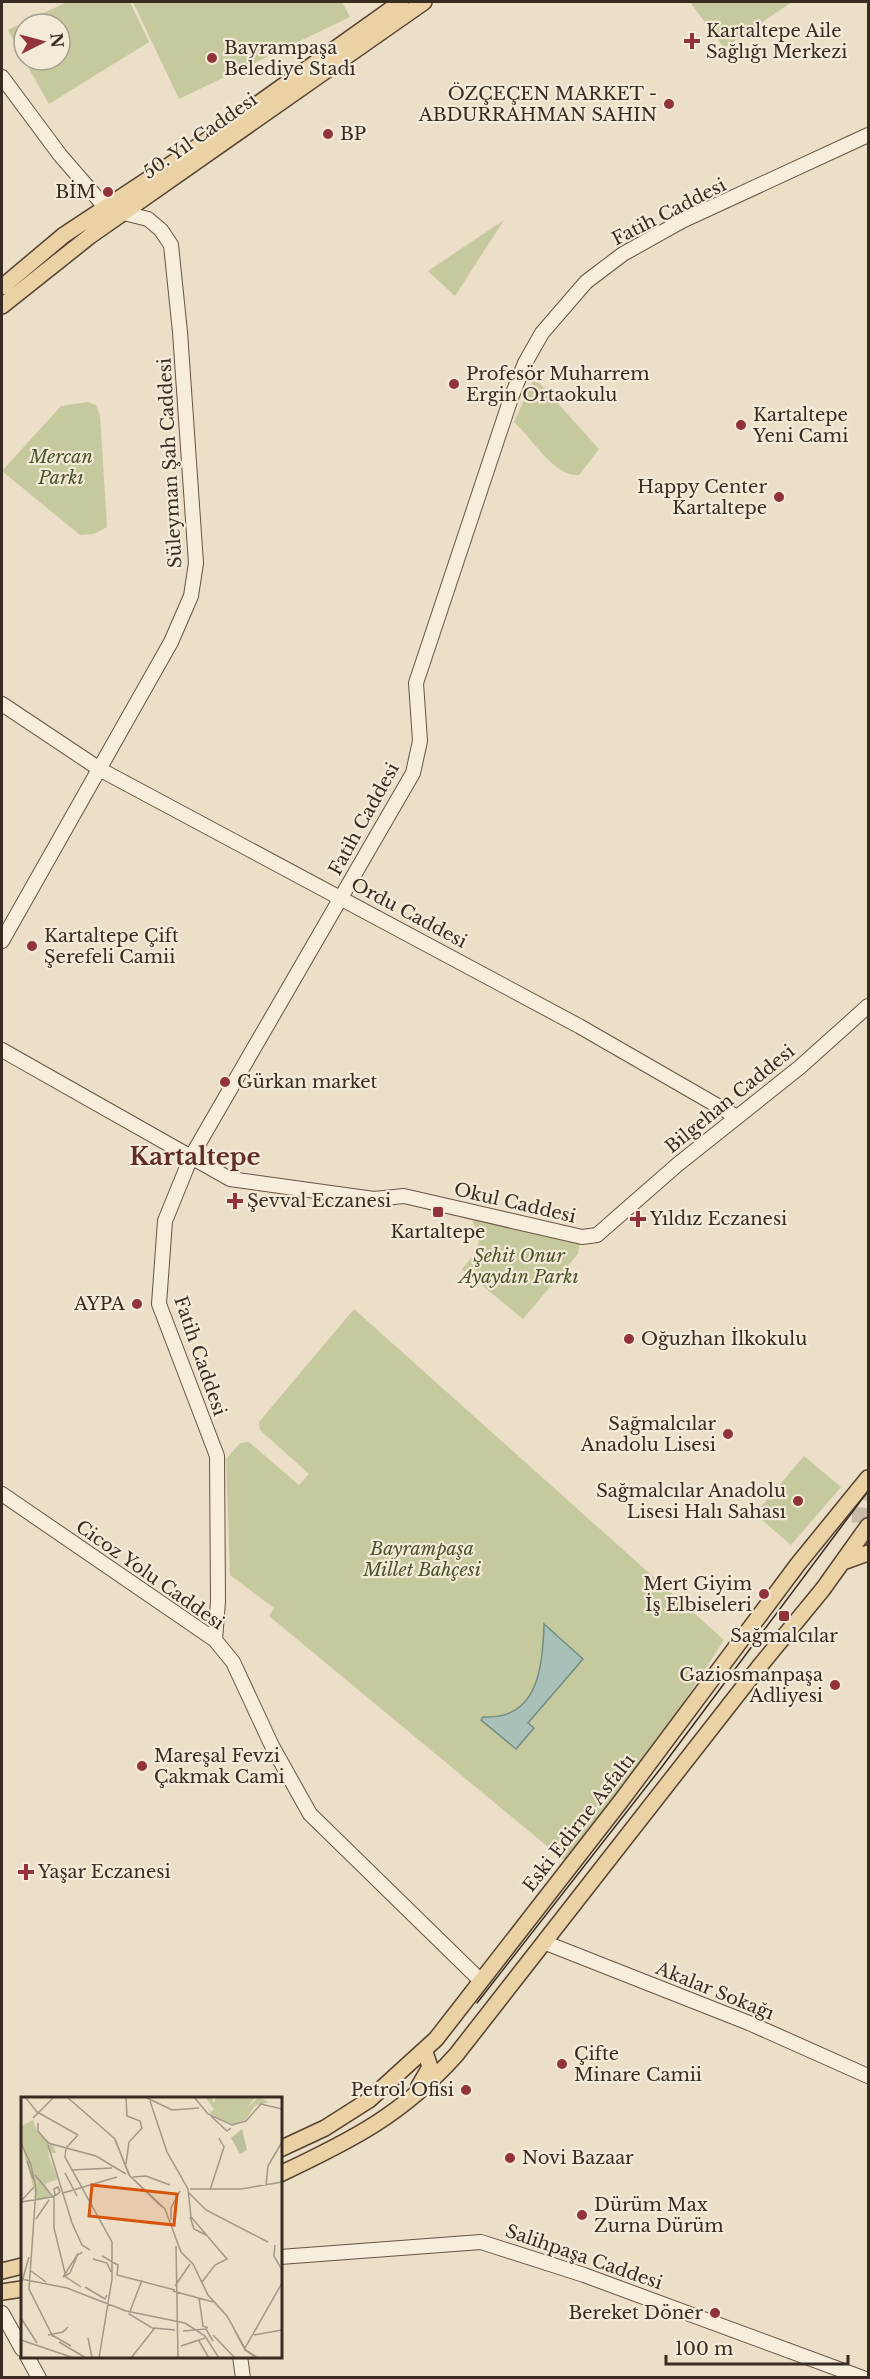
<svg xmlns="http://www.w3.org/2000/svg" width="870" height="2379" font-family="'Libre Baskerville',serif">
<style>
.green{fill:#c6c99d}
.water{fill:#a9c0b8;stroke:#708e85;stroke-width:1.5}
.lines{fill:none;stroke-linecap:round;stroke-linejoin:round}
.primary-tunnel{stroke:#c7bba7;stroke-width:15;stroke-dasharray:15 8;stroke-linecap:butt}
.secondary-casing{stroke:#685342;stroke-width:16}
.primary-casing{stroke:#554132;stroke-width:18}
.secondary{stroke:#f7eddb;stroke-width:14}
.primary{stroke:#ebd2a4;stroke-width:15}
.tram{stroke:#382b21;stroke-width:1.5}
.poi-dot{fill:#913338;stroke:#f3ead7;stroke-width:2}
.labels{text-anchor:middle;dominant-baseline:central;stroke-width:4.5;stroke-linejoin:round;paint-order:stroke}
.poi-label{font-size:18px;fill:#382b21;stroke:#f3ead7;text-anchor:start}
.street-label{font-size:18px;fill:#382b21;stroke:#f3ead7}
.park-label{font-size:18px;font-style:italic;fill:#4a5329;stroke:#f3ead7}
.district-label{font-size:24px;font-weight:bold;fill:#612e24;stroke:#f3ead7}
.inset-road{fill:none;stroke:#a39785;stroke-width:1.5}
.view{fill:#d6540e;fill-opacity:0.15;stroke:#d6540e;stroke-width:3}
.inset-edge{fill:none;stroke:#382b21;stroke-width:3}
</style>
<rect width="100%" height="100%" fill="#ebdfc8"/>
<!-- green -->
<path class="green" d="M67 2H130L149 42 49 104 24 60H60V24H24V59L8 30Z
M133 2H342L350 17 179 99Z
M690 2H792L724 48Z
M504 220 455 296 428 271Z
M534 377 599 449 579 475C554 477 532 438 514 422Z
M88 402 96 405 100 415 107 527 94 534 80 535 2 471 61 406Z
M472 1220 580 1242 578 1254 523 1319 462 1269C479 1249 484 1245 472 1220Z
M354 1309 724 1640 669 1725 565 1861 269 1616 274 1608 230 1575 226 1459 240 1443 249 1442 299 1485 309 1474 260 1430 259 1422Z
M804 1456 841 1487 791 1545 755 1514Z"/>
<!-- water -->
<path class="water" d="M544 1624 583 1659 528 1723 534 1728 516 1749 481 1720 483 1717C538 1720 543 1667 544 1624Z"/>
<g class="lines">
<!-- primary-tunnel -->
<path class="primary-tunnel" d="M863 1545C856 1522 860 1500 867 1478"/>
<!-- secondary casing -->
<g class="secondary-casing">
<path id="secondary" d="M2 77 60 155 105 207
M2 704 101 770 579 1026 737 1117
M2 941 171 642 191 596 196 563 180 332 171 245 161 230 148 219 124 213
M2 1050 230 1179 374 1199 404 1196 582 1237 597 1235 677 1165 800 1067 868 1006
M2 1494 215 1640 233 1662 272 1746 310 1814 481 1981
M215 1640 218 1601 217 1456 159 1304 165 1221 191 1157 413 773 420 741 416 683 511 398 525 363 542 333 586 282 623 254 682 221 868 135
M546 1943 749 2023 868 2076
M280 2257 481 2242 584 2275 863 2378
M2 2313 22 2349
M27 2356 39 2378
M240 2356 243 2378"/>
</g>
<!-- primary casing -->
<g class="primary-casing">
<path id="primary" d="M2 287 64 235 200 145 401 2
M2 306 90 236 424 2
M843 1562 868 1553
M419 2086 430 2067 425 2052
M280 2149 325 2128 369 2100 436 2039 621 1801 798 1564 868 1478
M280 2174C352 2140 402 2115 456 2055L759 1667 823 1589 868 1526
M2 2271 22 2266
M2 2292 22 2289"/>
</g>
<!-- secondary -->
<use href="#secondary" class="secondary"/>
<!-- primary -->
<use href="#primary" class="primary"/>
<!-- tram -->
<path class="tram" d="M477 2003 661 1768 868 1491"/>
</g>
<!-- markers -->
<g class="poi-dot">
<path d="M689 32h6v6h6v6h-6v6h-6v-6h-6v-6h6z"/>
<circle cx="212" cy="58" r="6"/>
<circle cx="669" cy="104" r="6"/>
<circle cx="328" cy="134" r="6"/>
<circle cx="108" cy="192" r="6"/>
<circle cx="454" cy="384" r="6"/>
<circle cx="741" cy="425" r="6"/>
<circle cx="779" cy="497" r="6"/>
<circle cx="32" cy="946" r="6"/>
<circle cx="225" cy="1082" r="6"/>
<path d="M232 1192h6v6h6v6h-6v6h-6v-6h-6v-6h6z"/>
<rect x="432" y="1206" width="12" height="12" rx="3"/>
<path d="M635 1210h6v6h6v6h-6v6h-6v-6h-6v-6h6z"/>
<circle cx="137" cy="1304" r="6"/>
<circle cx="629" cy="1339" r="6"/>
<circle cx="728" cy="1434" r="6"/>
<circle cx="798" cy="1501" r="6"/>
<circle cx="764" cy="1594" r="6"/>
<rect x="778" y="1610" width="12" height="12" rx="3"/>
<circle cx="835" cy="1685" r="6"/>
<circle cx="142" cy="1766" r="6"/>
<path d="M23 1863h6v6h6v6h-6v6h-6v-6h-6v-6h6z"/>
<circle cx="562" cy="2064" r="6"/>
<circle cx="466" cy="2090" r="6"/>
<circle cx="510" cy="2158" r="6"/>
<circle cx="582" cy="2215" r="6"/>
<circle cx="715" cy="2313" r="6"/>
</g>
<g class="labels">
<!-- poi labels -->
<g class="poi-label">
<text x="706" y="31">Kartaltepe Aile<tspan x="706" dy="21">Sağlığı Merkezi</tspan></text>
<text x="224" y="48">Bayrampaşa<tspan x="224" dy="21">Belediye Stadı</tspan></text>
<text x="657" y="94" text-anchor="end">ÖZÇEÇEN MARKET -<tspan x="657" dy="21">ABDURRAHMAN SAHIN</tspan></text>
<text x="340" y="134">BP</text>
<text x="96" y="192" text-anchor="end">BİM</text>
<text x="466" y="374">Profesör Muharrem<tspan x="466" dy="21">Ergin Ortaokulu</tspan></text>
<text x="753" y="415">Kartaltepe<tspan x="753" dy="21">Yeni Cami</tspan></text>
<text x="767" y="487" text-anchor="end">Happy Center<tspan x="767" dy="21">Kartaltepe</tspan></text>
<text x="44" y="936">Kartaltepe Çift<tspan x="44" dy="21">Şerefeli Camii</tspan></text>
<text x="237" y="1082">Gürkan market</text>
<text x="247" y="1201">Şevval Eczanesi</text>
<text x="650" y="1219">Yıldız Eczanesi</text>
<text x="438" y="1232" text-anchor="middle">Kartaltepe</text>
<text x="125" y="1304" text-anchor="end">AYPA</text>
<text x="641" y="1339">Oğuzhan İlkokulu</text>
<text x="716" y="1424" text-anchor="end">Sağmalcılar<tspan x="716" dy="21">Anadolu Lisesi</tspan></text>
<text x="786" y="1491" text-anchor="end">Sağmalcılar Anadolu<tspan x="786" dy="21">Lisesi Halı Sahası</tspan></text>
<text x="752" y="1584" text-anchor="end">Mert Giyim<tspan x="752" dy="21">İş Elbiseleri</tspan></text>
<text x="784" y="1636" text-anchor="middle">Sağmalcılar</text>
<text x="823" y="1675" text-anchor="end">Gaziosmanpaşa<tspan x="823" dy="21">Adliyesi</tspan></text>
<text x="154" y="1756">Mareşal Fevzi<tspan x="154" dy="21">Çakmak Cami</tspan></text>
<text x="38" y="1872">Yaşar Eczanesi</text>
<text x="574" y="2054">Çifte<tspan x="574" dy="21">Minare Camii</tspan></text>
<text x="454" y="2090" text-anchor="end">Petrol Ofisi</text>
<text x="522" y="2158">Novi Bazaar</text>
<text x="594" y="2205">Dürüm Max<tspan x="594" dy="21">Zurna Dürüm</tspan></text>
<text x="703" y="2313" text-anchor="end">Bereket Döner</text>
</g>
<!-- street labels -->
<g class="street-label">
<text transform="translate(200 136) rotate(-35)">50. Yıl Caddesi</text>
<text transform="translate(669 212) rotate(-27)">Fatih Caddesi</text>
<text transform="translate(170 463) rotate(-93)">Süleyman Şah Caddesi</text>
<text transform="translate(364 819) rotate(-61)">Fatih Caddesi</text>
<text transform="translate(409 913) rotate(28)">Ordu Caddesi</text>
<text transform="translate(730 1099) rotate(-39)">Bilgehan Caddesi</text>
<text transform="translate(515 1203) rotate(13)">Okul Caddesi</text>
<text transform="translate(200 1356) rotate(71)">Fatih Caddesi</text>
<text transform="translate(150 1575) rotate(35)">Cicoz Yolu Caddesi</text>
<text transform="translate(579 1823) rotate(-52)">Eski Edirne Asfaltı</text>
<text transform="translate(715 1991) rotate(22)">Akalar Sokağı</text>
<text transform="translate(584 2257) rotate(19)">Salihpaşa Caddesi</text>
</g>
<!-- park labels -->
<g class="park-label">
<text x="61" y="457">Mercan<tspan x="61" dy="21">Parkı</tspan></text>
<text x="519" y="1256">Şehit Onur<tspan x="519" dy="21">Ayaydın Parkı</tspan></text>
<text x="422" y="1549">Bayrampaşa<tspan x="422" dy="21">Millet Bahçesi</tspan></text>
</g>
<!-- district labels -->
<g class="district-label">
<text x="195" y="1156">Kartaltepe</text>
</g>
</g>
<!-- overview -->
<g transform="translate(21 2097)">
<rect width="261" height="261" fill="#ebdfc8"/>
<path d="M184 0H190L193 6 195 0H235L225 12 238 0 248 5 234 9 225 22 213 28 190 17 185 7 190 15 193 12ZM12 23 16 34 33 49 35 56H29L27 51 28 60 37 82 24 87 31 99 16 104 0 45V29Z" fill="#c6c99d"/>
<path d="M221 32 226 53 219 57 210 41Z" fill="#bcbf9b"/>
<path class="inset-road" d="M4 0 16 15 57 38M46 0 94 42 108 78 144 112 160 155 172 167 187 198 206 219 225 253 237 261M105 0 106 19 119 24 121 31 108 45 105 67M124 0 151 13 178 11M173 0 187 17 211 28 225 24 240 7 261 12M129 4 146 55 167 92 170 120 206 162 194 168 181 185M190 19 206 34 210 31M12 21 33 0M17 26V34L27 46 75 59 105 77M57 38 45 51 44 60 91 145V182L78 261M94 43 109 79 141 110M0 46 10 68 15 92 8 192 32 240M27 48 51 126 61 148 69 153M6 64 12 82M50 73 91 71M44 76 56 99M14 78 33 101V131L45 180 60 190M112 80 125 79 149 88M245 88 247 69 261 45M169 92H220L261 85M189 93 203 50 198 41M167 95 185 113 247 145M42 96 96 80M0 104 13 90M0 105 31 100 35 98 39 95 37 90 33 92 34 98M169 120 173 132 185 138M15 122 28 103M150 123V111L159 94M254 148 253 159 261 173M155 149 157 261M57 157 49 176 42 180 55 160 56 158 57 157H59L61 155M81 159 97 168 96 178 154 193M72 162 86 166 90 175M10 174 25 185M0 182 46 191 105 214 164 226 184 239 198 261M1 185 8 160M154 189 169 167M64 190 84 202 86 198M152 194 192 205M178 201 182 229 187 231M0 221 16 246M212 230 224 253 236 261M133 231 154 233M162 234 185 232 192 244M27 238 42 235 47 230M31 238 50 249M192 238 214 261M233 238 261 233M67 241 71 261M0 243 53 261M178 244 188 261M38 245 65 261M160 249 184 241M224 251 261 186M110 261 133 232 108 217 121 183"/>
<path class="view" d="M71 88 156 97 153 128 68 119Z"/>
<rect width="261" height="261" class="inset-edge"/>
</g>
<!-- border -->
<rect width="870" height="2379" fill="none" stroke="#382b21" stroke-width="6"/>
<!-- north arrow -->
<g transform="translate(42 42) rotate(84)"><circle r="28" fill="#f3ead7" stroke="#a89e8e" stroke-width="1.5"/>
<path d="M0-4.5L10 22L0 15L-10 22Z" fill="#913338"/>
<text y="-9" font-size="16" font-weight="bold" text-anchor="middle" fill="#382b21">N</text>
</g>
<!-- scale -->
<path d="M666 2355v9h182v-9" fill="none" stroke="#382b21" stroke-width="3"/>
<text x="675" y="2355" font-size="18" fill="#382b21" stroke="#f3ead7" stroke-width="4.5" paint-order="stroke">100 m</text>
</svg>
